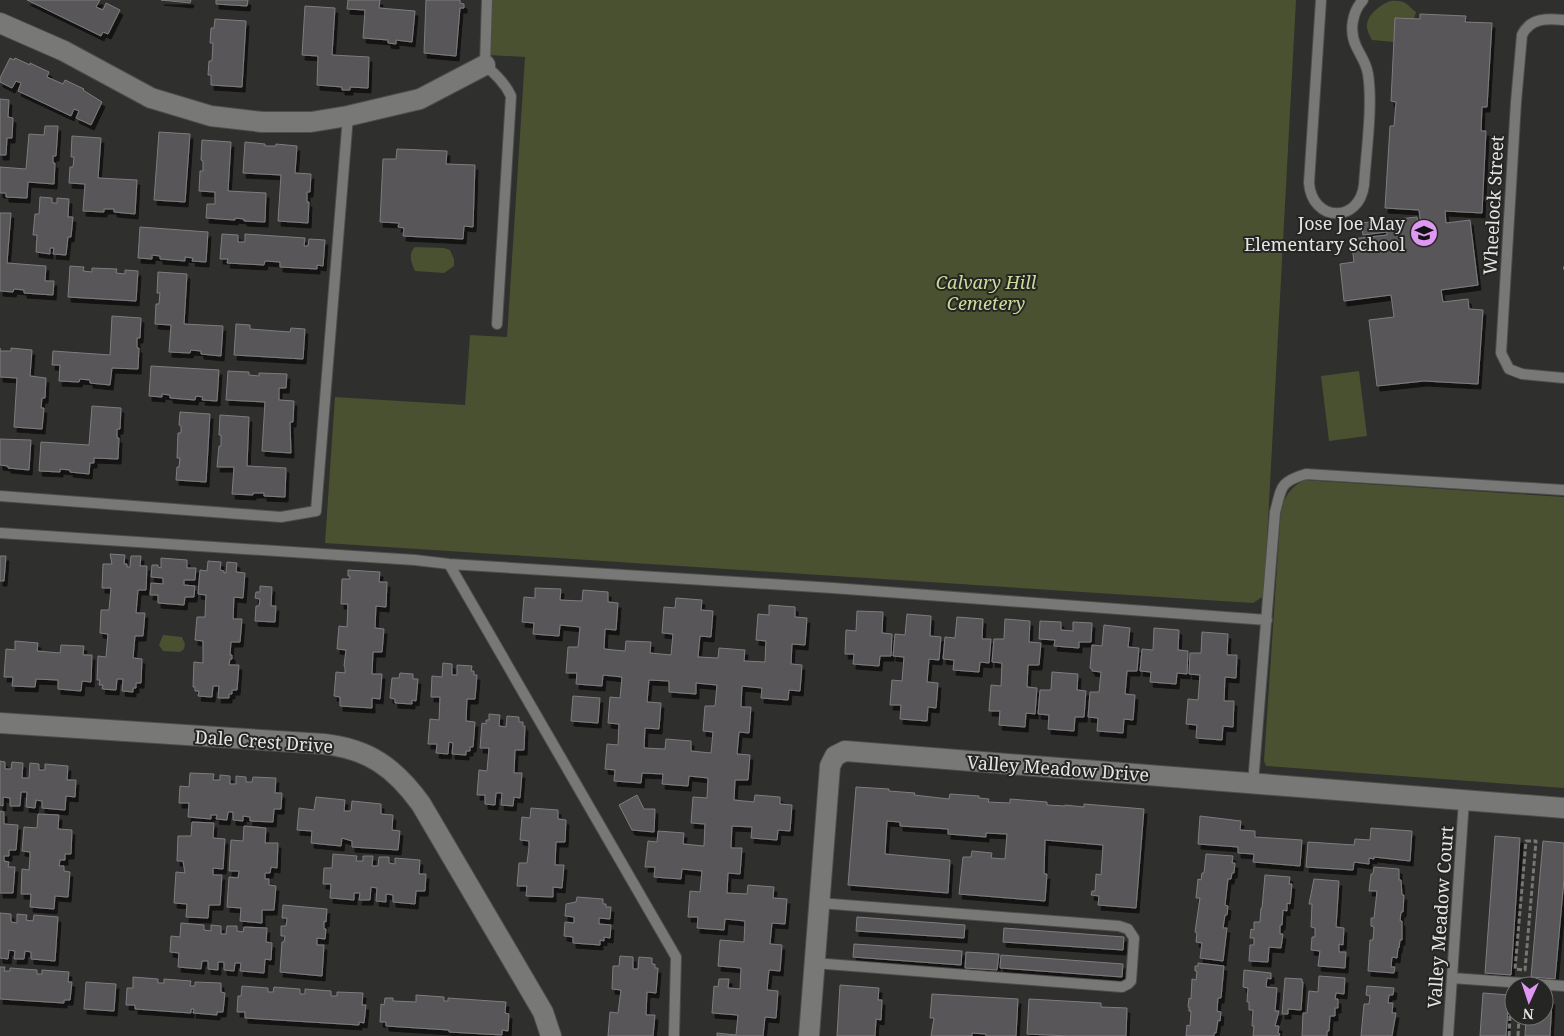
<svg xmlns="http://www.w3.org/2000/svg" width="1564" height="1036" font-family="'Noto Serif',serif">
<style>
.green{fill:#4a5130}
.building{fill:#585658;stroke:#7e7c7f;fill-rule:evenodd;filter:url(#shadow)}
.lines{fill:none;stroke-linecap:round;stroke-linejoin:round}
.service-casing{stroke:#4d4d4b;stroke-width:12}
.minor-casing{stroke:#4d4d4b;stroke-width:22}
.path{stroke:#777775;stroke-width:3;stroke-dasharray:5 2.5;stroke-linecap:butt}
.service{stroke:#787976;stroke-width:10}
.minor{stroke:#787976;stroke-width:20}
.labels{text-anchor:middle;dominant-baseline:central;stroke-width:4;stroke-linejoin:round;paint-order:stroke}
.street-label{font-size:18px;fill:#e5e5e3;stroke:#252623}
.poi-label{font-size:18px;fill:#e5e5e3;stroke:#252623;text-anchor:end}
.park-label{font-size:18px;font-style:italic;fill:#cddb9a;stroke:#252623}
</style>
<defs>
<filter id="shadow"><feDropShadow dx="3" dy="5" stdDeviation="0" flood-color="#0009"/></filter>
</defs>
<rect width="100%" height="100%" fill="#2f2f2d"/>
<!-- green -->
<path class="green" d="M491 0H1296L1264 596 1253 603 325 543 335 397 465 405 470 335 507 337 525 57 488 55Z
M1390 1C1407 0 1404 3 1416 12L1414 19 1395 18 1394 42 1372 40C1370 37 1368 32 1367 28 1366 15 1379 6 1390 1Z
M415 247 444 248 450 250 454 259V266L444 273 415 271C411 263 408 254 415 247Z
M1359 371 1367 436 1329 441 1321 376Z
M1304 480 1564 497V788L1266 766 1264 761 1281 508C1286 495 1291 487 1304 480Z
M163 635 182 637 185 644 184 649 180 652 163 651 159 645Z"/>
<!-- building -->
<path class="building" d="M27 0H100L96 7 103 10 106 3 120 10 108 34 103 32 101 36Z
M161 0H191L190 3Z
M216 0H248L247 6 216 4Z
M348 0H380L379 8 415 11 412 42 396 40V44L388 43V40L363 38 365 10 347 9Z
M426 0H460V3L464 4V8H460L456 56 424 53Z
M305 6 335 8 332 55 369 57 368 88 350 87V90H342V87L317 85 318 56 302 55Z
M1420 14 1466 16 1465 22 1492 23 1487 107H1482L1481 131H1486L1482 213 1445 211 1446 223 1470 220 1478 285 1441 290 1443 302 1468 299 1469 309 1483 310 1478 384 1424 381 1377 386 1369 320 1394 317 1391 295 1344 301 1340 264 1354 262 1351 239 1387 235V232L1363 235 1361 223 1417 217 1418 226H1421L1419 210 1385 208 1390 126H1394L1396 102 1391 101 1395 18 1420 19Z
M215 19 246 21 242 87 211 85V75H208L209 61H212L213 43H210L211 28H214Z
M10 58 14 60 15 58 30 65V63L49 72 47 77 63 84 65 80 84 89 83 90 102 102 91 125 76 118 79 111 74 109 71 116 18 91 21 83 16 81 12 88 0 82V78Z
M0 99 9 100 8 117 13 118 12 138H7L6 155H0Z
M45 126H58L56 156H53V163H55L54 184 28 182 27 198 6 197V193H0V167L26 169 29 134 44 135Z
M159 132 190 134 185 202 154 200Z
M72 136 101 138 98 178 137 180 135 214 114 212V209H104V212L83 211 85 184 69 183 70 167H73L74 157H71Z
M202 140 231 142 228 191 266 193 265 222 244 221V219L235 218V220L206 218 207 204H215V192L199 191 200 171H203V161L201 160Z
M245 142 265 144V146H276V144L297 146 295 173 311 174 310 192H307V202H309L308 223 278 221 281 175 243 173Z
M397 149 447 151 446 164 475 165 473 227 464 226 463 239 403 236 404 228 398 227 399 223 380 222 383 159H396Z
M40 197 52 198V203H57V198L69 199 68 217H73L71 237H68L66 255 53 254 54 248H50V254L36 252 37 235H33L35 214H39Z
M0 213H11L7 263 46 266 45 281H54L53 295 24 293V290L14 289 13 292 0 291Z
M140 227 208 232 206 262 192 261 193 258 185 257V261L160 259V256L152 255V259L138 258Z
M222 234 238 235V242H245V234L305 238 304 246H308L309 239 325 240 323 266 317 265V269L280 267V262L265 261 264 265 227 263 228 259H220Z
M70 266 84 267 83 271 92 272V268L117 269 116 273 125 274V270L138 271 136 301 68 297Z
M158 272 187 274 184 324 223 326 221 356 201 354V351L191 350 190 353 169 352 171 325 155 324 156 304H159L160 293H157Z
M112 316 141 318 140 338H137V348H139L138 369 112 368 110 385 90 383V380L80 379 79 382 59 381 60 365H52L53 351 110 355Z
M236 324 250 325V329L290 332 291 328 305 329 303 359 234 355Z
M0 348V351H11V348L32 350 30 376 46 378 45 398H42L41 408H44L42 429 14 427 17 378 0 377Z
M151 366 219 370 217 401 202 400 203 397 196 396 195 400 170 398V395L162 394V397L149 396Z
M228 371 249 372V375L259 376V373L287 374 286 388H279V400L294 401 293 422H290L291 453 262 451 265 402 226 400Z
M92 406 121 408 120 429H117V438H119L118 459 94 458V463H90L89 474 70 472V470L60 469V472L39 471 41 442 89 445Z
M180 412 210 414 206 482 176 480 177 467H179L180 458H177L178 433H181V426L179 425Z
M220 415 249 417 247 466 286 468 285 497 264 496V493H253V495L232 494 234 467H217L219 446H221V435H219Z
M0 439 31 440 29 470 8 468V466L0 465Z
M110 554 125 555 124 564H127V567H130L131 556H141L140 566H147L146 590H138L136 613H145L143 636H135L133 658 142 659 141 683H136V688H133V692L122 691 123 679H117L116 690 102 689 103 685H99L100 680H97L98 656 106 657 108 634 100 633 101 610H109L111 588H102L103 564H112Z
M0 556H6L4 581H0Z
M161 558 187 560V568H196L195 580H184V585L195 586 194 597H185L184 605 158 603V595H150L151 583 163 584V578L151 577 152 565H158V567L161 568Z
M208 561 221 562 220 570 224 571V573H226L227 562 237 563 236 572 245 573 243 598 234 597 233 619H242L240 642H231L230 655H232V659H230L229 665H239L237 690H232V694H229V698H218L219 686H213L212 697 198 696 199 691H195V687H193L194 662 203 663V641L195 640 197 617H205L206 595 198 594 200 570 207 571Z
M348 570 380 572 379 582H387L386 607 376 606 375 628 384 629 382 652H373L372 674H382L380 699 372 698V708L340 706V697L334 696 336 672 345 673V667L344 666 346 650 337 649 339 626 347 627 348 604H341L342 579H350V576H348Z
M260 586 272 587 271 606H276L275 622 255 621 256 606H259L260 599 255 598 256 592H260Z
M535 588 561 589 560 600 582 601 583 590 608 592V602L618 603 616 630 605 629 604 649 625 651 626 641 651 642 650 653 671 655 673 634 662 633 664 607 675 608 676 598 702 600 701 610 713 611 711 637 700 636 698 657 718 658 719 648 745 650 744 661 765 662 766 641 756 640 758 614 769 615V605L795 607V617L807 618 805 645 792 644 791 664 802 665 800 691 789 690 788 700 761 698 762 688 742 686 741 707H751L749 733 739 732 737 754 750 755 748 780H735L734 800 754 802 755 795 780 797V804L792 805 790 831 778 830 777 840 751 838 752 827 732 826 731 848H742L740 874 728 873 727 893 747 894 748 885 774 887 773 898 787 899 785 924 772 923 770 944 782 945 780 971 769 970 767 990 778 991 776 1018 765 1017 763 1036H717V1033L736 1035 738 1015 712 1013 714 986 718 987 719 979H729L728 988 740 989 741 968 718 966 720 940 744 942 745 921 725 919 724 930 697 928 698 917H688L690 891 700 892 702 871 682 869 681 879 654 877 655 867H645L648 841 657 842 658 831 684 833 683 844 704 846 705 824 691 823 693 797 707 798 708 778 689 776 688 786 662 784 663 774 642 773 641 783 614 781 615 770 605 769 607 744 618 745 619 724 608 723 610 697 620 698 622 677 603 675 602 686 576 684 577 673H566L568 647H578L580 627 560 625 559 636 533 634 534 623 522 622 524 597 535 598ZM649 680 669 681V692L696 694V683L717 685 715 706H705L703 731 713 732 711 753 691 751V741L666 739 665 749 644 748 645 728 659 729 661 703 647 702Z
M857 611 883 612 882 633 892 634 891 656H880L879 666 853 664 854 654H845L846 630 856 631Z
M907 614 931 616 930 636 941 637 939 660 929 659 927 682 938 683 936 708 928 707 927 721 900 719 901 705H890L892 680 902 681 904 657 893 656 895 634 905 635Z
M957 617 983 619 982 639H991L989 663 980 662 979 672 953 670 954 660 943 659 945 637 955 638Z
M1005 619 1030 621 1029 642 1041 643 1039 665H1028L1027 687 1037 688 1035 714 1026 713 1025 727 999 725 1000 711H989L991 685 1001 686 1002 663 992 662 994 639H1004Z
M1040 621 1061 622V630L1073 631V622L1092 623 1091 642H1079V648L1054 646 1055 640 1039 639Z
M1104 625 1130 628 1128 647 1139 648 1137 671H1127L1125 694 1135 695 1133 720 1124 719 1123 733 1097 731 1098 718 1088 717 1090 692H1099L1101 672 1092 671V669L1090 668 1092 645 1102 646Z
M1154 628 1179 630 1178 650 1188 651 1187 674 1177 673 1176 684 1150 682 1151 672 1140 671 1142 649 1153 650Z
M1202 632 1228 634 1227 655H1237L1236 678 1225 677 1224 701H1234L1233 727 1223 726 1222 740 1196 738 1197 725 1186 724 1188 699 1198 700 1200 675 1189 674 1190 653H1201Z
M15 641 38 643 37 651 60 653 61 645 84 646 83 655H92L91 682 82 681 81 691 58 689V680L36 679 35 687 12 686 13 677H4L6 649 15 650Z
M443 663 452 664V675H457V665L472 666 471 671H474V675H477L475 699H467L466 721 475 722 473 747H470V751H466V755L452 754 453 743 449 742 448 754 436 753 437 744H428L430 719 439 720 440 697H431L432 676 442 677Z
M1052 672 1078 674 1077 690 1086 691 1084 717H1075L1074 731 1048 729 1049 715 1038 714 1040 690H1051Z
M400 673 413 674V679H418L416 701 412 700V704L395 703V699L390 698 392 678H399Z
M573 696 600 698 598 723 571 721Z
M489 714 500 715 499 726 506 727 507 716 519 717V722H523V726H525L524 750H515L514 773H522L520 798 514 797 513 806 501 805 502 793H496L495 805 485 804V795H477L479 770 487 771 489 748H480L482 723 486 724V720H489Z
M0 761 5 762V769H11L12 762 23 763 22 778H29L30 763 39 764V770H45V764L68 766 67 780H76L75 797 66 796 65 810 42 808V801L36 800 35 808 26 807 27 792H21L20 806H10V798L3 797V806L0 805Z
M190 773 214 774 213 780H220V775L230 776V784H236V776L246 777V782H252L253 777 276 778 275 793H282L281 809H274L273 822 250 821V817L243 816V821L233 820V812H228L227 820 216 819 217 815H211V819L188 817 189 803H179L180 786 189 787Z
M856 787 889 789V791L915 793 914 795 949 799 950 794 979 796V798L989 799 988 802 1010 803V799L1047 802V805L1065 806V805L1084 807V804L1144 809 1136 908 1098 905 1099 896 1091 895 1092 891H1095L1096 874 1101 875 1103 845 1045 840 1044 874H1047L1045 901 959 894 963 857H971L972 851 992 853 991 858 1005 859 1007 834 986 833V837L948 834V829L900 826V822L887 821 885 854 950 860 948 893 848 885Z
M637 795 644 809H655L654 832 632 830 619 805Z
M316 797 345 800 344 811H351L352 801 381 804V814L393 815 392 830 400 831 398 850 352 847V841L342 838 341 846 311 843 312 831 297 830 299 808 314 810Z
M531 808 558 810V819L566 820 565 842H556L555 865H564L562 888 553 887V897L526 896 527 886H517L519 863H527L529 847V841L520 840 522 817 530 818Z
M0 811 4 812V824L18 825 16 850H9V856H4V861L9 862 8 867H15L13 893H0Z
M38 814 59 815 58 829 72 830 71 854H65V860H60L59 866H64V871L70 872 68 897 55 896 54 909 30 907 31 894H21L22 869 29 870 30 857V852L22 851 24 827 37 828Z
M1200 816 1241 821 1240 830 1255 831V837L1302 840 1300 866 1253 862 1254 854 1238 853V847L1198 844Z
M192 822 214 823 213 838 225 839 223 869 213 868V875H222L220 905H209L208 918 186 917 187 904 174 903 176 872 185 873 183 861H177L178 836H191Z
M244 826 266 828 265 843H278L277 868 271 867 270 873H265V879H269V885L276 886 274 910H262V923L240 921 241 908 227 907 229 877 238 878 239 871H229L231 840 243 841Z
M1371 828 1412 831 1410 861 1374 857V859L1369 858V864L1354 862 1353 870 1306 867 1308 842 1354 845 1355 839 1370 840Z
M1495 836 1520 838 1511 975 1485 973Z
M1543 841 1564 843V879L1555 979 1531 977Z
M333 854 357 856 356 861H363V856H373L372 866H378L379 857H389V863L395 864V858L420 860 419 874H426L425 891H416L415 904 393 902V895L386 894V902L376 901 377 888 371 887 370 900H359L360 893H354V900L330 898 331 884H323L324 868H332Z
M1206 854 1233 856 1232 863H1235L1234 873H1232L1231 879H1228L1225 905 1228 906 1227 915H1225L1223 928H1227L1223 961 1200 958 1202 943 1196 942 1197 933 1195 932 1200 898H1196L1198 879 1201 880 1202 873H1204Z
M1374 867 1399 869V880H1401L1402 895H1404L1403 912H1401L1400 921H1402V940H1400L1399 948H1398L1397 958 1392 957 1391 967H1395L1394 973 1368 971 1370 940H1373L1374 927 1371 926V918H1374L1377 891H1369L1371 874H1373Z
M1265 875 1290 877 1289 884H1292L1290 904 1287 903V911L1283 910 1282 925H1280V934H1283L1281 948 1269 947 1268 962 1249 961 1250 945H1254V938H1250L1251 929 1254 930V922H1260L1261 908H1262Z
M1314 879 1339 881 1336 927 1344 928 1343 945 1339 944V952H1346L1345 968 1318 966 1320 951 1311 950 1312 937H1315V928L1311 927 1312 904H1309Z
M577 897 603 899V904H606V907H611L610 919 599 918V924L611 925 610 938 604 937V941L600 940V945L573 943V937L564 936 565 922 574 923V917L565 916 566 904 576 902Z
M283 905 327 909 326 922 324 921V929H326L325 939 317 938V945H324L322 976 280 972 282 942H284L285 936H281V926H286L287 918H282Z
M0 913 11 914V922L17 923V914L27 915 26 920 33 921 34 915 58 917 55 961 31 959V952L25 951 24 959H14L15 951 9 950 8 959 0 958Z
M857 917 965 925 964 938 856 931Z
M181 923 204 925V930L211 931V925L221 926V934H226L227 926H237V931L243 932 244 927 267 928 266 942 272 943 271 960 265 959 264 973 240 971 241 963H235L234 971 224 970V962H218V970L208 969V961H202L201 969 178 967 179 953 170 952 171 936 180 937Z
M1004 928 1124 937 1123 950 1003 942Z
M854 944 962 951 961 965 853 957Z
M966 952 999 954 997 970 965 968Z
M1001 955 1123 964 1122 977 1000 968Z
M620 956 633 957V969H638L639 957 652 958V964H655V968H658L656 993 647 992 646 1015H655L653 1036H608L610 1012 618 1013 621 990 612 989 613 966H619Z
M1198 963 1224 966 1221 998H1218L1217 1011 1221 1012 1220 1021 1218 1020 1216 1033H1214V1036H1186L1187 1025 1190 1026 1191 1011H1189V1007H1188L1189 998 1191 999 1192 979 1196 980 1197 971H1195V966H1198Z
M0 967H5L4 971H10V968L37 970V974H42V970L69 972 68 982H72L70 1000H64V1003L0 999Z
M1244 970 1271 973V979L1267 978 1266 987 1277 988 1275 1011H1279L1275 1026H1279L1278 1033 1280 1034 1279 1036H1253L1254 1026H1252L1253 1010H1249V1002H1247L1248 988 1243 987Z
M1319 976 1345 978 1344 994 1336 993 1335 999H1338V1008H1335V1016H1330L1329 1031H1327V1036H1302L1303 1013H1307L1309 991 1318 992Z
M133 977 158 979V983H164V979L191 981 190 986H195V982L221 983V992L225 993 223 1012H217V1015L193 1013 194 1009H191V1013L135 1009V1005H126L127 988H133Z
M1285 978 1302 979V982H1303L1301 1010 1288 1009V1014H1282Z
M86 982 116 984 114 1011 84 1009Z
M840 985 879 988 878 1000H882L881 1020 876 1019 875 1036H837Z
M242 986 268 988V992H273L274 987 300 989V994H305V989L331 991V996H337V992L363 993 362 1005H366L364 1023 359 1022V1025L245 1018V1012H237L238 996H241Z
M1367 986 1394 988 1393 995H1389L1388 1003H1393L1392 1013H1396L1392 1036H1361L1364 1004H1369L1370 996 1366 995Z
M1483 993 1509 995 1506 1036H1480Z
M932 994 1018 999 1016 1036H986V1034L972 1033V1036H931L934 1018H930Z
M416 995 444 997V1001H448V998L506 1002 505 1013 509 1014 508 1031 502 1030V1035L449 1032V1030L386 1026V1022H380L381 1004 384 1005 385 998H393V1001L416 1002Z
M1029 999 1101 1003V1007L1127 1008 1126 1036H1068L1027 1034Z
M1544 999 1552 1000 1550 1036H1525L1526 1016H1544Z"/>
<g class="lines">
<!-- service casing -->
<g class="service-casing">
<path id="service" d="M487 0 485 65C495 74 505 83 511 96L497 324
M1321 0 1309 183C1312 222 1359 224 1364 185 1366 153 1373 106 1368 74 1366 62 1361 57 1356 46 1349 31 1352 12 1363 0
M1564 20C1547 18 1530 18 1522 35L1516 102 1501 353 1509 369 1522 374 1564 378
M0 496 281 517 316 511 348 116
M0 533 415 560 449 564 833 588 1267 620
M449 564 676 957 674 1036
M1253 783 1275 512C1282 487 1279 482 1306 474L1564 490
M814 963 1122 987 1128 984 1131 981 1134 938 1128 929 1119 926 819 903
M1452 978 1564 986
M1448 1036 1464 800"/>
</g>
<!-- minor casing -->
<g class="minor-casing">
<path id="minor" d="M0 23 64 51 151 98 211 116 262 122H311L348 116 420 99 485 65
M0 723 324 744C369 749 395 768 421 804L543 1012 551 1036
M809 1036 830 766 835 756 845 751 1564 808"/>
</g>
<!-- path -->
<path class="path" d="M1563 268H1564
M1526 841H1536L1525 970 1515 969Z
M1509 1036 1511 997H1514
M1518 1036 1519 1016"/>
<!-- service -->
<use href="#service" class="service"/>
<!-- minor -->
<use href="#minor" class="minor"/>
</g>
<!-- icons -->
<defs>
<g id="school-disc" transform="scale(1.4375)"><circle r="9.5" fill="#de98f2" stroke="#252623"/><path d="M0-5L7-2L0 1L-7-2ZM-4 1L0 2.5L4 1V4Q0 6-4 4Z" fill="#111"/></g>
</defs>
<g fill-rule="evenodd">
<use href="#school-disc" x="1424" y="233"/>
</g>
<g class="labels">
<!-- street labels -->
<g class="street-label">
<text transform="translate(1493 205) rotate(-87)">Wheelock Street</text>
<text transform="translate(264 741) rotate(4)">Dale Crest Drive</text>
<text transform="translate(1058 768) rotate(4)">Valley Meadow Drive</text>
<text transform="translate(1440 917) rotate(-86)">Valley Meadow Court</text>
</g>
<!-- poi labels -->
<g class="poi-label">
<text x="1405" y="223">Jose Joe May<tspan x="1405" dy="21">Elementary School</tspan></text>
</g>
<!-- park labels -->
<g class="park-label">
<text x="986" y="282">Calvary Hill<tspan x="986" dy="21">Cemetery</tspan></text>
</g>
</g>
<!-- north arrow -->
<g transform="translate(1529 1001) rotate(183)"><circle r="24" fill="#252623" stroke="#727270"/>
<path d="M0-4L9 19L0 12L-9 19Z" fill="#de98f2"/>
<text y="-8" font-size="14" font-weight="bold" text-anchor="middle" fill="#e5e5e3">N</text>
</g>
</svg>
